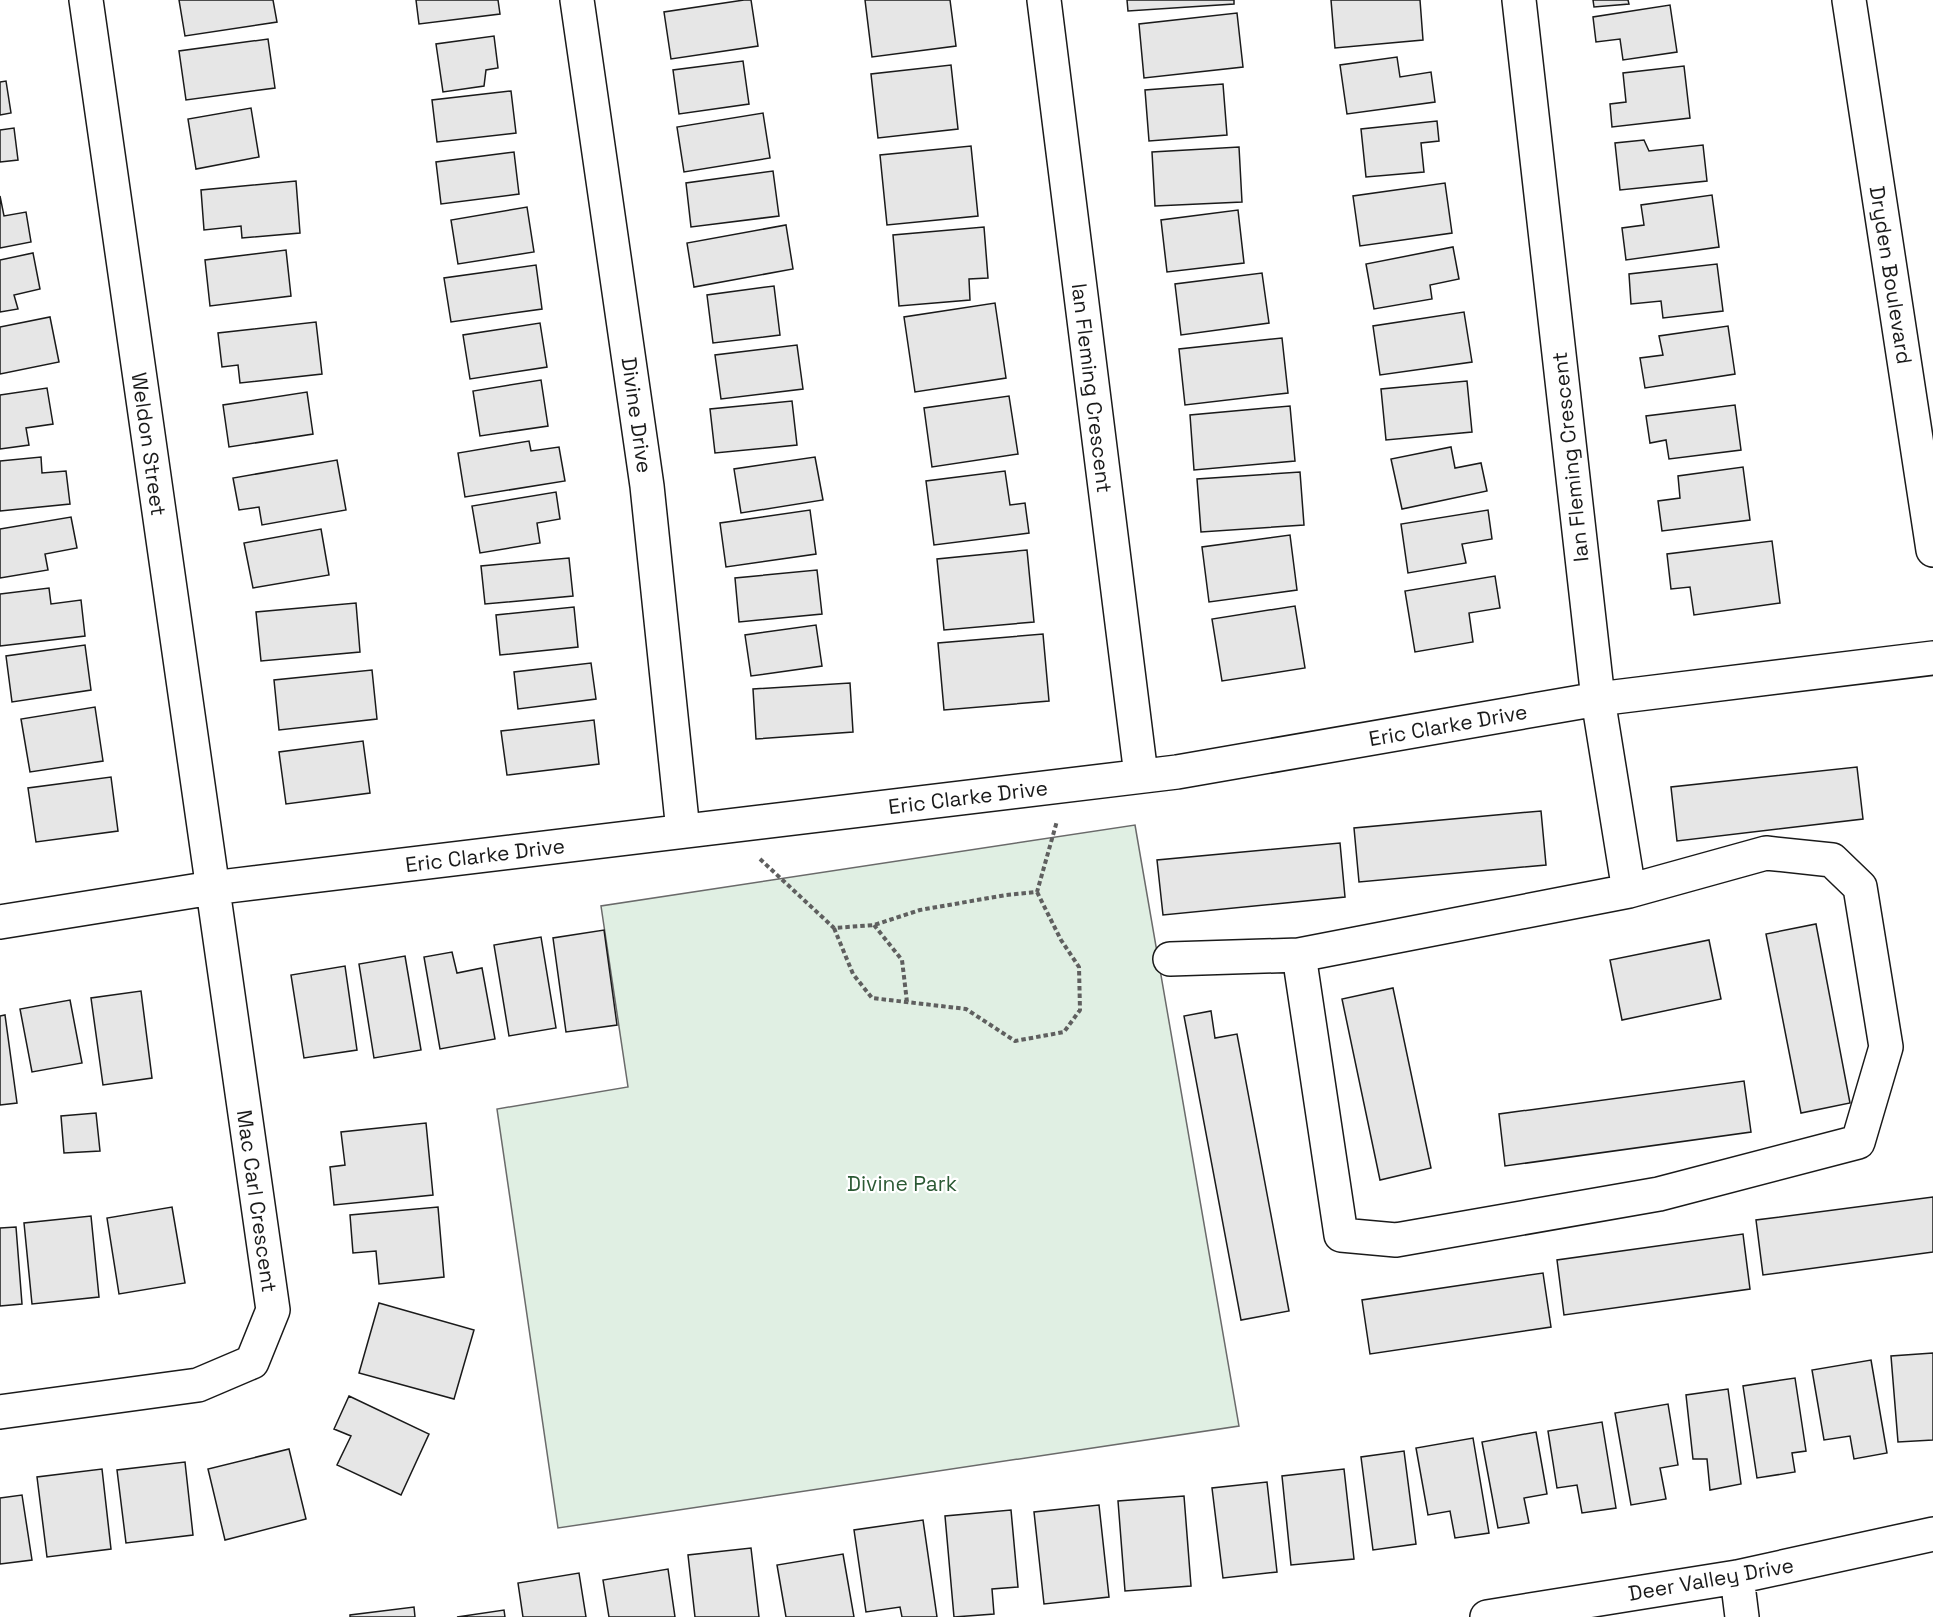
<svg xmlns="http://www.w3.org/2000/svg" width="1933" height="1617" font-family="'Space Grotesk',sans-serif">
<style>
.green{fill:#e0efe3;stroke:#6a6a6a;stroke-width:1.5}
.building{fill:#e6e6e6;stroke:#1a1a1a;stroke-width:1.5}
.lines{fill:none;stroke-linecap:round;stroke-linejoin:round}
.minor-casing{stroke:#1a1a1a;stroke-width:36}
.path{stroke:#5f5f5f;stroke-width:4;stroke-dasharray:4.5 3;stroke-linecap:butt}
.minor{stroke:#fff;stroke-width:33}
.labels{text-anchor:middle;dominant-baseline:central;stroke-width:4.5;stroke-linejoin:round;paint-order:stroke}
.street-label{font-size:21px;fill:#1a1a1a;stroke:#fff}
.park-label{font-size:21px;fill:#2b5a34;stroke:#fff}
</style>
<rect width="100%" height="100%" fill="#fff"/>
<!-- green -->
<path class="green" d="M1135 825 1239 1426 558 1528 497 1109 628 1087 601 906Z"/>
<!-- building -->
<path class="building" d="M179 0H273L277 22 185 36Z
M416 0H498L500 14 419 24Z
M744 0H751L758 46 671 59 664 12Z
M865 0H950L956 46 872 57Z
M1127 0H1234V4L1128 11Z
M1331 0H1420L1423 40 1335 48Z
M1593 0H1628L1629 4 1594 7Z
M1670 5 1677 52 1623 60 1620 39 1596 42 1593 17Z
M1237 13 1243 67 1144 78 1139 24Z
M494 36 498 68 486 70 484 86 443 92 436 44Z
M268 39 275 88 186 100 179 51Z
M1397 57 1400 77 1431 72 1435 102 1347 114 1340 65Z
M743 61 749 104 679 114 673 70Z
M951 65 958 129 878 138 871 74Z
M1684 66 1690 118 1612 127 1610 104 1626 102 1623 73Z
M6 81 11 113 0 115V82Z
M1223 84 1227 135 1149 141 1145 90Z
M511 91 516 133 437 142 432 100Z
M251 108 259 157 196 169 188 119Z
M763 113 770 158 684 172 677 127Z
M1437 121 1439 141 1421 143 1424 172 1366 177 1361 129Z
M14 128 18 160 0 162V130Z
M1644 140 1649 151 1703 145 1707 181 1620 190 1615 143Z
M971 146 978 216 887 225 880 155Z
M1239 147 1242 202 1155 206 1152 152Z
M514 152 519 194 441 204 436 162Z
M773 171 779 216 691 227 686 183Z
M296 181 300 233 242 238 241 226 204 230 201 190Z
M1445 183 1452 233 1360 246 1353 196Z
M1712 195 1719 247 1626 260 1622 228 1644 225 1641 205Z
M0 196 4 216 26 212 31 242 0 248Z
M527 207 534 252 458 264 451 220Z
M1238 210 1244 263 1167 272 1161 220Z
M786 225 793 269 694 287 687 243Z
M984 227 988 278 969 279 970 300 899 306 893 235Z
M1453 247 1459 279 1430 285 1432 299 1374 309 1366 264Z
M286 250 291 296 210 306 205 260Z
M33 253 40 289 14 295 18 309 0 312V260Z
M1717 264 1723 311 1663 318 1661 301 1631 304 1629 274Z
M536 265 542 309 451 322 444 278Z
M1262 273 1269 323 1181 335 1175 284Z
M774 286 780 335 713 343 707 295Z
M995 303 1006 378 915 392 904 317Z
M1464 312 1472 362 1380 375 1373 326Z
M50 317 59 362 0 374V327Z
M316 322 322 374 240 383 238 365 222 367 218 333Z
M540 323 547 367 470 379 463 335Z
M1728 326 1735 374 1645 388 1640 358 1663 355 1659 336Z
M1282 338 1288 393 1185 405 1179 349Z
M797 345 803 389 721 399 715 355Z
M541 380 548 426 480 436 473 391Z
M1467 381 1472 432 1386 440 1381 389Z
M47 388 53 424 26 428 29 445 0 449V395Z
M307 392 313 434 229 447 223 405Z
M1009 396 1018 454 932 467 924 408Z
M792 401 797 445 715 453 710 409Z
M1735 405 1741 450 1669 459 1666 440 1650 443 1646 416Z
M1290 406 1295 461 1194 470 1190 415Z
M529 441 531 451 559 447 565 481 465 497 458 453Z
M1451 447 1455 468 1481 463 1487 491 1402 509 1391 459Z
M41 457 42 473 66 471 70 504 0 511V461Z
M815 457 823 500 741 513 734 469Z
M337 460 346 510 262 525 259 507 239 510 233 478Z
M1743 467 1750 520 1662 531 1658 501 1680 498 1678 476Z
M1005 471 1010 505 1025 503 1029 533 934 545 926 481Z
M1300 472 1304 525 1201 532 1197 479Z
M556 492 560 519 537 523 540 543 480 553 472 506Z
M810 510 816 554 726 567 720 523Z
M1488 510 1492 539 1462 544 1466 563 1408 573 1401 524Z
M71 517 77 548 45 554 48 570 0 578V529Z
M321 529 329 575 253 588 244 543Z
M1290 535 1297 590 1209 602 1202 547Z
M1772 541 1780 603 1694 615 1690 587 1671 589 1667 554Z
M1027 550 1034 622 944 630 937 559Z
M569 558 573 596 485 604 481 566Z
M817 570 822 614 739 622 735 578Z
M1495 576 1500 608 1469 613 1473 642 1415 652 1405 591Z
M49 588 51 604 81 600 85 636 0 646V594Z
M356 603 360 652 261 661 256 612Z
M1295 606 1305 668 1222 681 1212 619Z
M574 607 578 647 500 655 496 615Z
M816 625 822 666 751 676 745 635Z
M1043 634 1049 701 944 710 938 643Z
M85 645 91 690 12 702 6 656Z
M591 663 596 699 518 709 514 672Z
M372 670 377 719 279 730 274 680Z
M850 683 853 732 756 739 753 689Z
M95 707 103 761 30 772 21 719Z
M594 720 599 764 507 775 501 731Z
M363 741 370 793 286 804 279 752Z
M1857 767 1863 819 1677 841 1671 787Z
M111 777 118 831 36 842 28 788Z
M1541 811 1546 865 1359 882 1354 828Z
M1340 843 1345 897 1163 915 1157 860Z
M1816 924 1850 1103 1801 1113 1766 934Z
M604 930 617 1025 566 1032 553 938Z
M541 937 556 1028 509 1036 494 945Z
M1709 940 1721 999 1622 1020 1610 960Z
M452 952 457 973 482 968 495 1039 440 1049 424 957Z
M405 956 421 1050 374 1058 359 964Z
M345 966 357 1050 304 1058 291 975Z
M1393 988 1431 1168 1380 1180 1342 999Z
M141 991 152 1078 103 1085 91 998Z
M70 1000 82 1063 32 1072 20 1009Z
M1211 1011 1215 1038 1237 1034 1289 1311 1241 1320 1184 1016Z
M5 1015 17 1103 0 1105V1016Z
M1744 1081 1751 1132 1505 1166 1499 1114Z
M96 1113 100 1151 64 1153 61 1116Z
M426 1123 433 1195 334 1205 330 1167 345 1165 341 1132Z
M1933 1197V1252L1763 1275 1756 1220Z
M172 1207 185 1283 119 1294 107 1218Z
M438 1207 444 1277 379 1284 376 1251 353 1253 350 1215Z
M91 1216 99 1297 32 1304 24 1223Z
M16 1227 22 1304 0 1306V1228Z
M1743 1234 1750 1289 1564 1315 1557 1260Z
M1543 1273 1551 1327 1370 1354 1362 1300Z
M379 1303 474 1330 454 1399 359 1373Z
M1933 1353V1440L1898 1442 1891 1356Z
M1871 1360 1887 1453 1854 1459 1850 1436 1824 1440 1812 1370Z
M1795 1378 1806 1451 1792 1453 1795 1472 1757 1478 1743 1386Z
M1728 1389 1741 1484 1710 1490 1707 1459H1693L1686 1395Z
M349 1396 429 1434 401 1495 337 1465 351 1436 334 1429Z
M1668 1404 1678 1465 1660 1468 1666 1499 1631 1505 1615 1413Z
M1602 1422 1616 1508 1582 1513 1577 1485 1557 1488 1548 1431Z
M1536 1432 1547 1494 1524 1498 1529 1523 1498 1528 1482 1442Z
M1473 1438 1489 1533 1455 1538 1450 1511 1428 1515 1416 1448Z
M289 1449 306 1519 225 1540 208 1469Z
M1404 1451 1416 1544 1373 1550 1361 1457Z
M185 1462 193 1535 126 1543 117 1470Z
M102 1469 111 1549 47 1557 37 1477Z
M1344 1469 1354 1559 1291 1565 1282 1476Z
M1267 1482 1277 1572 1223 1578 1212 1488Z
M22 1495 32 1560 0 1564V1498Z
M1184 1496 1191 1586 1125 1591 1118 1501Z
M1099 1505 1109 1597 1044 1604 1034 1512Z
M1011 1510 1018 1587 992 1589 994 1614 954 1617 945 1516Z
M923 1520 937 1617H902L900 1607 866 1612 854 1530Z
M751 1548 759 1617H695L688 1555Z
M843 1554 854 1617H786L777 1565Z
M668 1569 675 1617H609L603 1580Z
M579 1573 586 1617H523L518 1583Z
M414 1607 415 1617H350V1615Z
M504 1610 505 1617H457Z"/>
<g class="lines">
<!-- minor casing -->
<g class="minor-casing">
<path id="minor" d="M577 0 647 486 683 831
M1044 0 1141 775
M1519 0 1598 699 1629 891
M1849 0 1933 550
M0 922 212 888 1177 772 1598 699 1933 658
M1170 959 1299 955 1629 891 1766 853 1832 860 1860 887 1886 1047 1858 1142 1659 1194 1396 1240 1341 1235 1299 955
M0 1412 198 1385 252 1362 273 1310 86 0
M1737 1577 1742 1617
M1487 1617 1737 1577 1933 1534"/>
</g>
<!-- path -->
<path class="path" d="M760 859 834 928 874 925 920 910 1006 895 1037 892 1057 821
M874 925 902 960 907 1002
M834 928 853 974 872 998 966 1009 1015 1041 1064 1032 1080 1010 1079 967 1061 940 1037 892"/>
<!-- minor -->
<use href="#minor" class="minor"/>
</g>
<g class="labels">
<!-- street labels -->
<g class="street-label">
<text transform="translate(1891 275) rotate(81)">Dryden Boulevard</text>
<text transform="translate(1092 388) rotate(83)">Ian Fleming Crescent</text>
<text transform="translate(637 415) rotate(82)">Divine Drive</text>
<text transform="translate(149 444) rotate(82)">Weldon Street</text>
<text transform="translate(1570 457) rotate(-96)">Ian Fleming Crescent</text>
<text transform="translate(1448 725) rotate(-10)">Eric Clarke Drive</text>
<text transform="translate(968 797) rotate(-7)">Eric Clarke Drive</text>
<text transform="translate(485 855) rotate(-7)">Eric Clarke Drive</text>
<text transform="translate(257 1201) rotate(82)">Mac Carl Crescent</text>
<text transform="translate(1711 1579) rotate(-10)">Deer Valley Drive</text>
</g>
<!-- park labels -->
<g class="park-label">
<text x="902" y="1183">Divine Park</text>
</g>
</g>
</svg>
